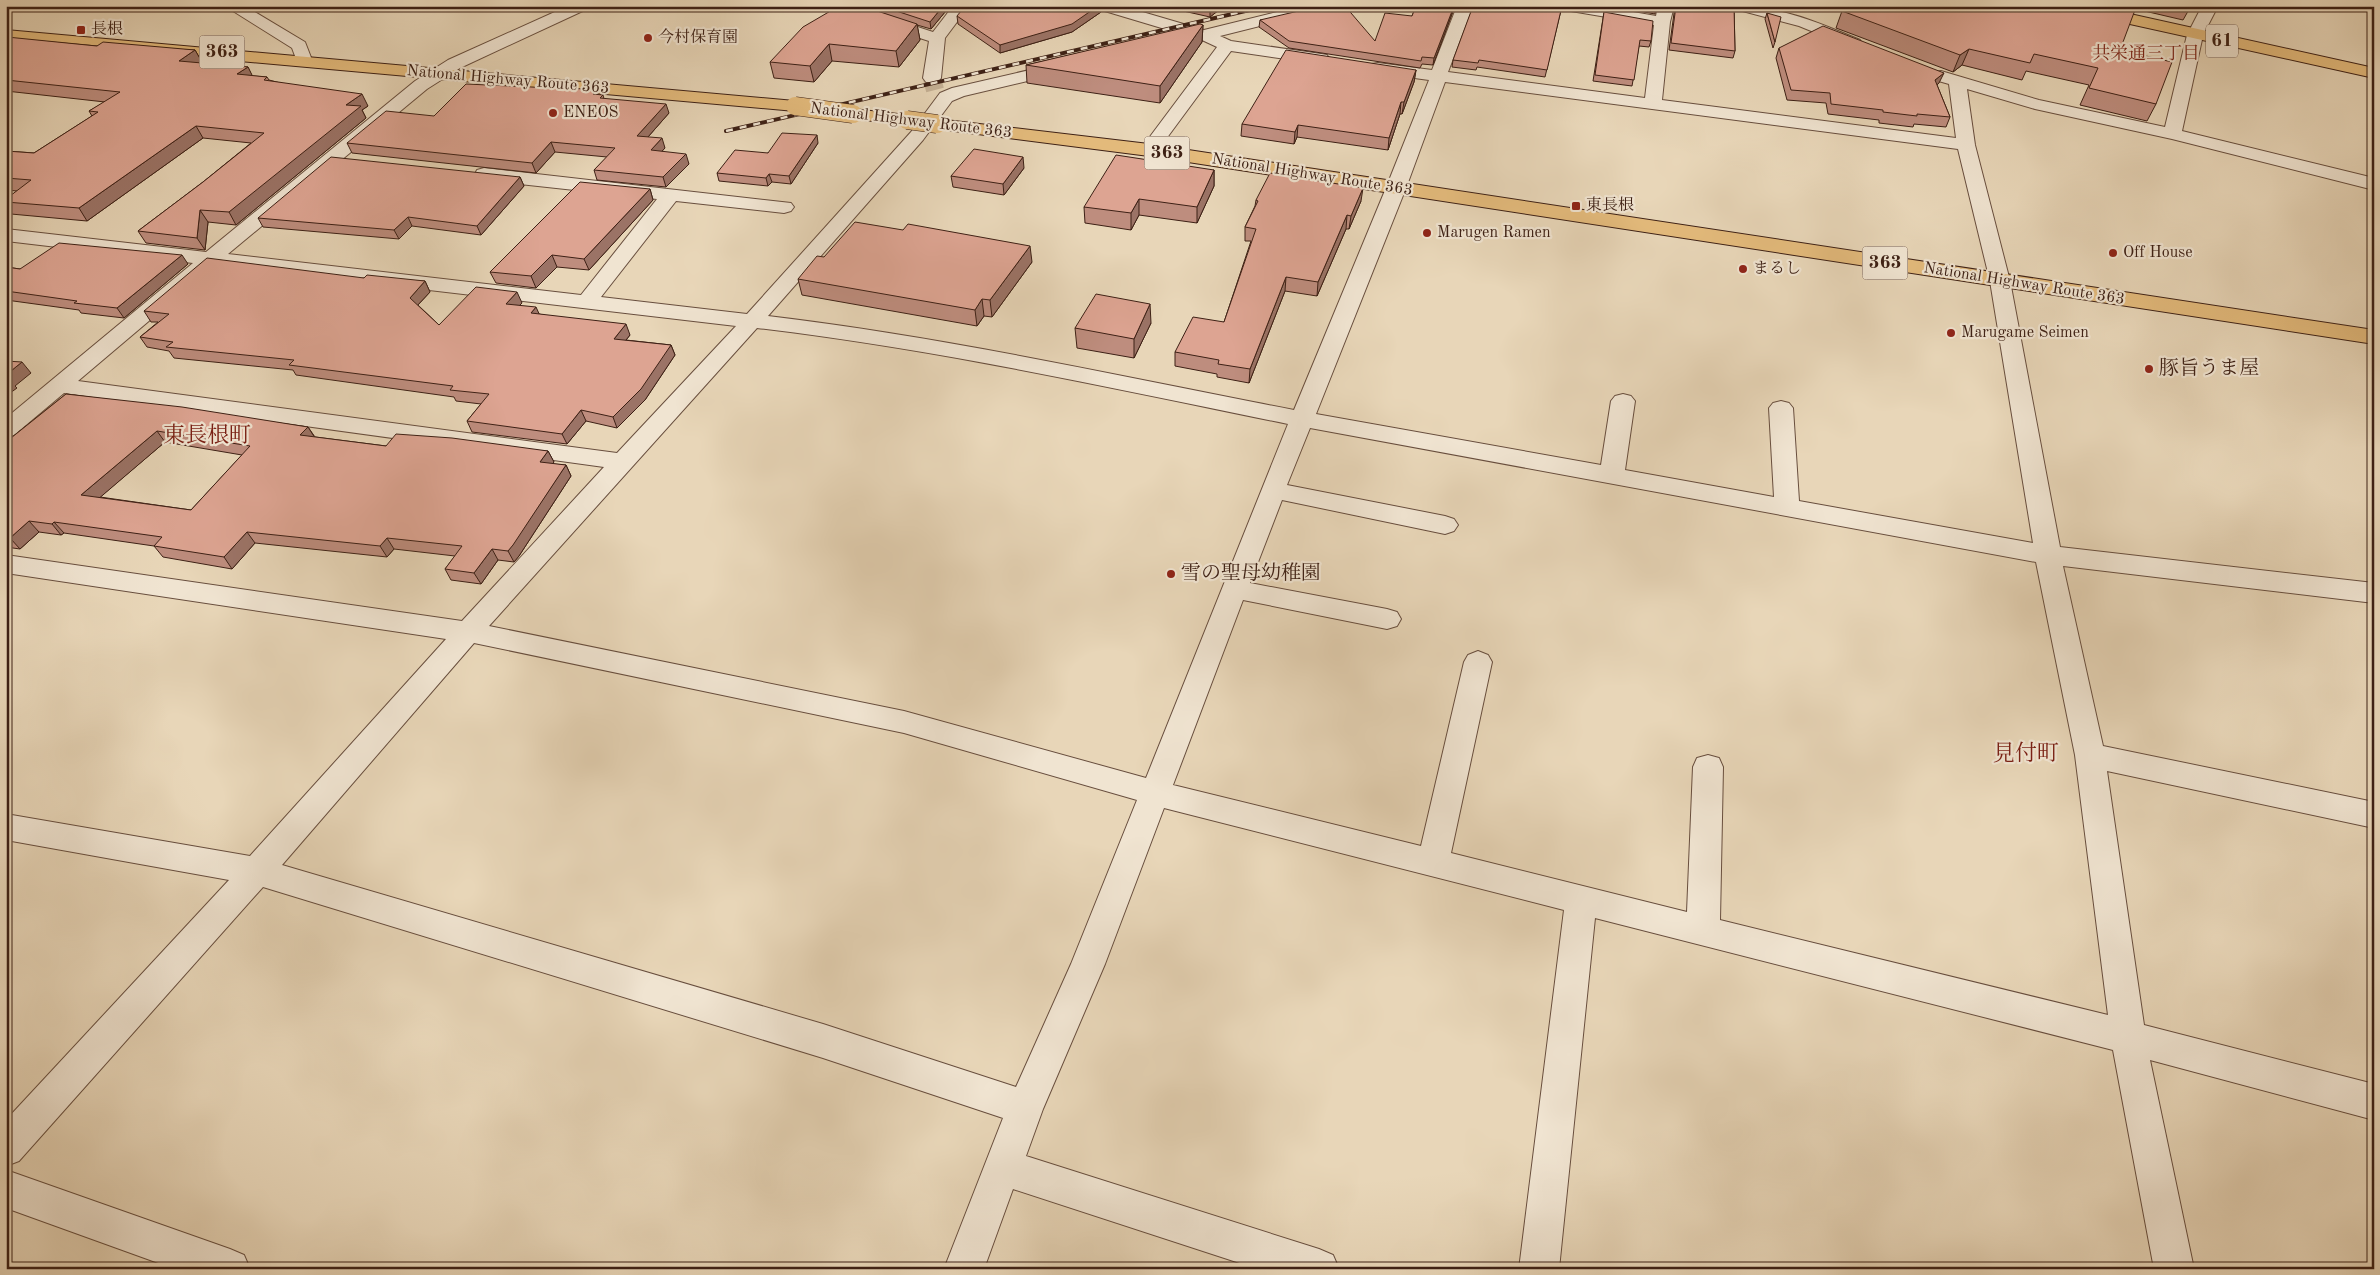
<svg xmlns="http://www.w3.org/2000/svg" width="2380" height="1275" font-family="'Old Standard TT','Noto Serif JP',serif">
<style>
.lines{fill:none;stroke-linecap:round;stroke-linejoin:round}
.street-tunnel{stroke:#c6b297;stroke-width:18;stroke-dasharray:18 9;stroke-linecap:butt}
.street-casing{stroke:#684e3e;stroke-width:2}
.primary-casing{stroke:#3d2015;stroke-width:2}
.highway-casing{stroke:#3d2015;stroke-width:2}
.street{fill:#f0e4d1;fill-rule:evenodd}
.primary{fill:#e4bb7c;fill-rule:evenodd}
.highway{fill:#e4bb7c;fill-rule:evenodd}
.rail-casing{stroke:#3d2015;stroke-width:4}
.rail{stroke:#f0e4d1;stroke-width:2.5;stroke-dasharray:7;stroke-linecap:butt}
.highway-bridge-casing{stroke:#3d2015;stroke-width:19;stroke-linecap:butt}
.highway-bridge{stroke:#e4bb7c;stroke-width:18}
.wall{fill:#be8d7e;stroke:#3d2015;fill-rule:evenodd}
.shaded-wall{fill:#9b7366;stroke:#3d2015}
.building{fill:#dda492;stroke:#3d2015;fill-rule:evenodd}
.poi-dot{fill:#8f2418;stroke:#f0e4d1;stroke-width:2}
.labels{text-anchor:middle;dominant-baseline:central;stroke-width:4.5;stroke-linejoin:round;paint-order:stroke}
.far-poi-label{font-size:16px;fill:#3d2015;stroke:#f0e4d1;text-anchor:start}
.far-street-label{font-size:16px;fill:#3d2015;stroke:#f0e4d1}
.far-neighbourhood-label{font-size:18px;fill:#7a1f14;stroke:#f0e4d1}
.shield{fill:#f0e4d1;stroke:#735b4d;stroke-width:1}
.shield-label{font-size:19px;font-weight:bold;fill:#3d2015}
.poi-label{font-size:20px;fill:#3d2015;stroke:#f0e4d1;text-anchor:start}
.quarter-label{font-size:22px;fill:#7a1f14;stroke:#f0e4d1}
</style>
<rect width="100%" height="100%" fill="#e8d6b8"/>
<filter id="stains"><feTurbulence type="fractalNoise" baseFrequency=".004" numOctaves="4"/><feColorMatrix values="0 0 0 0 .2 0 0 0 0 .09 0 0 0 0 .02 0 0 0 .5 -.17"/></filter>
<radialGradient id="worn" r=".72"><stop offset=".6" stop-color="#630" stop-opacity="0"/><stop offset="1" stop-color="#630" stop-opacity=".3"/></radialGradient>
<g class="lines">
<!-- street-tunnel -->
<path class="street-tunnel" d="M932 78 935 90"/>
<!-- street casing -->
<g class="street-casing">
<path id="street" d="M225 6H245L305 42 312 60 310 64H298L292 48Z
M568 6H589L587 9 460 68 427 89 228 254 581 295 657 199 484 180 477 178 475 174 477 170 484 168 791 203 794 207 791 211 784 213 676 201 601 297 747 314 911 132 940 93 952 88 1064 62 1070 63 1072 67 1070 71 964 96 952 101 923 140 768 316C945 337 1119 376 1294 410L1386 188 1429 80 1378 73 1372 72 1370 68 1372 64 1378 63 1432 70 1457 6H1473L1448 72 1645 98 1654 25 1571 11 1563 6H1599L1656 16 1658 6H1674L1670 22 1662 100 1956 138 1949 84 1935 80 1933 76 1935 72 1941 71 2039 100 2165 127 2187 35 2202 6H2218L2203 35 2182 131 2374 178V190L2172 139 2035 109 1967 89 1975 145 2010 281 2060 547 2374 583V603L2063 566 2103 746 2374 802V828L2107 771 2144 1025 2374 1084V1120L2150 1060 2194 1269H2154L2113 1050 1595 918 1559 1269H1519L1564 910 1164 808 1105 964 1043 1109 1026 1156 1319 1249 1333 1255 1339 1269H1258L1013 1189 984 1269H944L1003 1118 823 1058 263 887 19 1161 6 1166V1120L229 880 6 840V814L250 856 446 639 6 573V555L462 621 604 467 64 393 14 435 6 437V418L193 263 6 241V229L206 252 415 81 448 60ZM1445 82 1958 149 1990 281 2033 543 1799 501 1793 408 1789 403 1781 401 1773 403 1769 408 1774 497 1625 470 1635 401 1631 396 1623 394 1615 396 1611 401 1601 465 1316 414 1406 188ZM215 265 736 326 617 453 78 381ZM757 328C936 349 1112 388 1288 424L1146 778 904 711 489 626ZM1310 428 2036 562 2075 755 2108 1015 1720 920 1723 767 1719 758 1708 755 1697 758 1693 767 1687 912 1451 853 1492 662 1488 655 1478 651 1468 655 1464 662 1421 846 1173 785 1243 600 1387 629 1397 626 1401 619 1397 612 1387 609 1250 583 1282 500 1445 534 1454 531 1458 525 1454 519 1445 516 1287 485ZM474 643 904 733 1137 800 1071 964 1016 1087 823 1024 282 865Z
M828 6H853L933 32 953 6H969L945 38 941 78 938 82H926L923 78 929 41 830 9Z
M1096 6H1122L1204 30 1301 6H1329L1327 9 1220 36 1231 41 1321 54 1327 55 1329 59 1327 63 1321 64 1231 51 1155 154H1143L1140 150 1217 47 1202 40 1167 49 1161 47 1159 44 1161 41 1185 35 1098 9Z
M1733 6C1781 6 1817 22 1860 40L1862 43 1860 46H1848L1799 26 1735 9Z
M6 1170 230 1249 244 1255 250 1269H175L6 1208Z"/>
</g>
<!-- primary casing -->
<g class="primary-casing">
<path id="primary" d="M2063 6H2094L2374 68V78L2071 11Z"/>
</g>
<!-- highway casing -->
<g class="highway-casing">
<path id="highway" d="M6 30 795 101 801 102 804 106 801 110 795 111 6 40Z
M853 109 907 115 913 116 916 120 913 124 907 125 847 118 844 114 847 110Z
M937 119 1149 144 2374 330V344L1149 156 931 128 928 124 931 120Z"/>
</g>
<!-- street -->
<use href="#street" class="street"/>
<!-- primary -->
<use href="#primary" class="primary"/>
<!-- highway -->
<use href="#highway" class="highway"/>
<!-- rail casing -->
<g class="rail-casing">
<path id="rail" d="M726 131 1267 6"/>
</g>
<!-- rail -->
<use href="#rail" class="rail"/>
<!-- highway-bridge casing -->
<g class="highway-bridge-casing">
<path id="highway-bridge" d="M795 106 853 114
M907 120 937 124"/>
</g>
<!-- highway-bridge -->
<use href="#highway-bridge" class="highway-bridge"/>
</g>
<!-- wall -->
<path class="wall" d="M839 6H950L931 29 917 25 920 40 899 67 832 61 814 82 774 78 770 62Z
M1161 6H1224L1210 17Z
M1416 6H1455L1433 65 1422 64 1420 68 1289 48 1259 27 1260 20 1375 41 1412 16Z
M1562 6 1545 77 1477 67 1476 70 1452 67 1453 60Z
M1611 6H1656L1655 14Z
M1675 6H1734L1735 51 1733 58 1669 50Z
M1768 6H1783L1781 10Z
M2123 6H2191L2183 20Z
M1842 11 2120 50 2156 104 2147 121 2080 105 2089 85 2026 71 2022 80 1962 65 1953 72 1836 28Z
M1101 12 1072 32 1000 53 958 24 957 16Z
M1604 12 1651 41 1649 47 1639 46 1632 86 1593 81Z
M1767 13 1775 42 1773 48 1765 19Z
M1203 25 1202 42 1160 103 1027 83 1026 65Z
M6 38 97 46 195 50 202 62 200 63 248 67 252 76 267 77 269 80 368 106 362 110 366 118 236 225 208 222 205 250 146 243 138 231 203 182 251 143 203 138 87 221 11 214 6 207V199L17 191 6 190V151L34 153 92 116 89 111 105 102 6 91Z
M1779 48 1939 83 1937 85 1950 117 1946 127 1914 124 1913 127 1879 123V120L1828 114 1826 103 1787 100 1776 58Z
M1416 70 1414 82 1402 114H1400L1388 150 1297 137 1294 144 1241 136 1242 124Z
M597 90 598 95H603L604 99 669 113 648 137 665 148 662 151 689 164 666 187 597 180 594 170 607 157 555 152 536 173 352 153 347 143Z
M818 143 791 184 772 182 768 186 719 181 717 173 768 153Z
M1024 168 1004 195 953 187 951 176Z
M1214 170V186L1197 223 1139 215 1131 230 1085 223 1084 207Z
M520 177 524 186 481 235 412 226 399 239 263 227 258 218Z
M650 189 653 200 589 270 557 267 536 288 496 283 490 272Z
M1256 200 1361 201 1349 229H1346L1317 296 1285 291 1249 383 1217 377V374L1175 366V352L1224 322 1251 241H1245V227L1255 206Z
M824 257 1032 262 992 317 984 316 977 326 802 295 798 279Z
M188 264 124 318 81 313 79 310 6 300V267L20 269Z
M364 278 425 281 430 292 418 305 439 325 522 303 519 305 539 314 630 335 626 340 671 345 675 355 645 400 617 428 586 421 567 444 472 432 467 421 481 404 456 401 454 397 296 375 293 370 174 358 169 351 147 347 140 337 158 322H151L144 311Z
M1151 323 1134 358 1077 348 1075 328Z
M66 394 308 427 315 437 386 446 548 451 554 462 552 464 566 465 571 476 519 556 514 562 498 560 481 584 451 580 445 569 455 556 394 549 387 557 255 543 232 569 163 557 154 546 64 533 61 535 39 532 20 549 6 547V442ZM165 442 242 455 191 510 100 497Z"/>
<!-- shaded-wall -->
<path class="shaded-wall" d="M943 6H950L931 29 930 22Z
M1098 6H1101V12L1072 32 1000 53V45Z
M1214 6H1224L1210 17V10Z
M1454 6H1455L1433 65 1434 58Z
M917 24 920 40 899 67 896 51Z
M1203 25 1202 42 1160 103V86Z
M829 44 832 61 814 82 810 66Z
M1969 49 1962 65 1953 72 1960 55Z
M195 50 202 62 186 73 179 61Z
M248 67 254 79 237 74Z
M1416 70 1414 82 1402 114 1404 102Z
M1944 73 1939 83 1931 90 1935 80Z
M362 94 368 106 362 110 366 118 236 225 229 212 346 105Z
M1401 102 1400 114 1388 150 1389 138Z
M666 104 669 113 640 146 637 136Z
M1298 125 1297 137 1294 144 1295 132Z
M196 126 203 138 87 221 79 208Z
M817 135 818 143 791 184 789 176Z
M662 138 665 148 654 160 651 150Z
M551 142 555 152 536 173 532 163Z
M686 154 689 164 666 187 663 177Z
M1023 157 1024 168 1004 195 1003 184Z
M1214 170V186L1197 223V207Z
M769 174 772 182 768 186 766 178Z
M520 177 524 186 481 235 477 226Z
M1363 188 1361 201 1349 229 1351 216Z
M650 189 653 200 589 270 584 259Z
M1139 199V215L1131 230V213Z
M200 210 208 222 205 250 197 238Z
M1347 215 1346 229 1317 296 1318 282Z
M408 217 412 226 399 239 394 230Z
M1030 246 1032 262 992 317 990 300Z
M182 255 188 264 124 318 117 308Z
M552 255 557 267 536 288 531 276Z
M1286 277 1285 291 1249 383 1250 369Z
M425 281 430 292 415 308 410 298Z
M517 292 522 303 511 314 506 304Z
M982 299 984 316 977 326 975 310Z
M1150 304 1151 323 1134 358V339Z
M536 307 541 318 531 313Z
M626 324 630 335 618 350 614 339Z
M671 345 675 355 645 400 617 428 613 417Z
M22 362 31 373 15 386 17 388 6 396V375Z
M581 410 586 421 567 444 562 434Z
M308 427 315 438 300 435Z
M157 431 165 442 90 506 81 495Z
M548 451 554 462 545 473 540 462Z
M566 465 571 476 519 556 514 562 508 551Z
M29 521 39 532 20 549 10 538Z
M54 522 64 533 61 535 52 524Z
M247 532 255 543 232 569 224 557Z
M387 538 394 549 387 557 380 546Z
M492 549 498 560 481 584 474 573Z"/>
<!-- building -->
<path class="building" d="M839 6H862L917 24 896 51 829 44 810 66 770 62 803 27Z
M881 6H943L930 22Z
M965 6H1098L1072 24 1000 45 957 16Z
M1194 6H1214L1210 10Z
M1320 6H1345L1375 41 1385 13 1412 16 1416 6H1454L1434 58 1422 57 1421 61 1289 41 1260 20Z
M1473 6H1562L1547 70 1479 60 1478 63 1453 60Z
M1676 6H1734L1735 51 1671 43Z
M1852 6H2117L2135 10 2120 50 2172 62 2156 104 2089 88 2098 68 2034 54 2030 63 1969 49 1960 55 1842 11Z
M1604 12 1653 21 1651 41 1640 40 1634 80 1595 75Z
M1767 13 1781 17 1775 42Z
M1200 24 1203 25 1160 86 1026 65Z
M1823 26 1944 73 1935 80 1950 117 1917 114V116L1883 112V110L1831 104 1830 93 1791 90 1779 48Z
M7 37 97 46 103 42 195 50 179 61 248 67 237 74 267 77 264 80 362 94 346 105 361 106 229 212 200 210 197 238 138 231 203 182 264 133 196 126 79 208 6 202V199L31 180 6 178V151L34 153 98 112 89 111 120 92 6 80V38Z
M1286 50 1416 70 1404 102H1401L1389 138 1298 125 1295 132 1242 124Z
M466 84 553 88 555 87 597 90 593 94 603 95 600 98 666 104 637 136 662 138 651 150 686 154 663 177 594 170 615 148 551 142 532 163 347 143 386 111 434 116Z
M782 133 817 135 789 176 769 174 766 178 717 173 735 150 768 153Z
M974 149 1023 157 1003 184 951 176Z
M1116 155 1214 170 1197 207 1139 199 1131 213 1084 207Z
M331 157 520 177 477 226 408 217 394 230 258 218Z
M1270 173 1363 188 1351 216 1347 215 1318 282 1286 277 1250 369 1218 364 1219 360 1175 352 1193 317 1224 322 1256 229 1245 227 1258 201 1256 200Z
M580 182 650 189 584 259 552 255 531 276 490 272Z
M855 222 903 230 908 224 1030 246 990 300 982 299 975 310 798 279 817 256 824 257Z
M59 243 182 255 117 308 74 303 77 301 6 291V267L20 269Z
M207 258 364 278 367 275 425 281 410 298 439 325 476 287 517 292 506 304 536 307 531 313 626 324 614 339 671 345 641 389 613 417 581 410 562 434 467 421 489 394 450 390 453 386 289 365 294 360 166 347 173 342 140 337 169 314 144 311Z
M1096 294 1150 304 1134 339 1075 328Z
M6 361 22 362 6 375Z
M66 394 182 407 308 427 300 435 386 446 396 434 452 438 548 451 540 462 566 465 513 545 508 551 492 549 474 573 445 569 462 546 387 538 380 546 247 532 224 557 154 546 162 537 54 522 52 524 29 521 10 538 6 537V442ZM157 431 250 446 191 510 81 495Z"/>
<!-- markers -->
<g class="poi-dot">
<rect x="76" y="25" width="10" height="10" rx="2.5"/>
<circle cx="648" cy="38" r="5"/>
<circle cx="553" cy="113" r="5"/>
<rect x="1571" y="201" width="10" height="10" rx="2.5"/>
<circle cx="1427" cy="233" r="5"/>
<circle cx="2113" cy="253" r="5"/>
<circle cx="1743" cy="269" r="5"/>
<circle cx="1951" cy="333" r="5"/>
<circle cx="2149" cy="369" r="5"/>
<circle cx="1171" cy="574" r="5"/>
</g>
<g class="labels">
<!-- far-poi labels -->
<g class="far-poi-label">
<text x="91" y="30">長根</text>
<text x="658" y="38">今村保育園</text>
<text x="563" y="113">ENEOS</text>
<text x="1586" y="206">東長根</text>
<text x="1437" y="233">Marugen Ramen</text>
<text x="2123" y="253">Off House</text>
<text x="1753" y="269">まるし</text>
<text x="1961" y="333">Marugame Seimen</text>
</g>
<!-- far-street labels -->
<g class="far-street-label">
<text transform="translate(508 80) rotate(5)">National Highway Route 363</text>
<text transform="translate(911 121) rotate(7)">National Highway Route 363</text>
<text transform="translate(1312 175) rotate(9)">National Highway Route 363</text>
<text transform="translate(2024 284) rotate(9)">National Highway Route 363</text>
</g>
<!-- far-neighbourhood labels -->
<g class="far-neighbourhood-label">
<text x="2146" y="54">共栄通三丁目</text>
</g>
<!-- shield labels -->
<g class="shield">
<rect x="2206" y="24.5" width="32" height="33" rx="4"/>
<rect x="199.5" y="35.5" width="45" height="33" rx="4"/>
<rect x="1144.5" y="136.5" width="45" height="33" rx="4"/>
<rect x="1862.5" y="246.5" width="45" height="33" rx="4"/>
</g>
<g class="shield-label">
<text x="2222" y="41">61</text>
<text x="222" y="52">363</text>
<text x="1167" y="153">363</text>
<text x="1885" y="263">363</text>
</g>
<!-- poi labels -->
<g class="poi-label">
<text x="2159" y="369">豚旨うま屋</text>
<text x="1181" y="574">雪の聖母幼稚園</text>
</g>
<!-- quarter labels -->
<g class="quarter-label">
<text x="207" y="436">東長根町</text>
<text x="2026" y="754">見付町</text>
</g>
</g>
<!-- margin -->
<rect width="2380" height="1275" fill="none" stroke="#e8d6b8" stroke-width="25"/>
<rect x="8" y="8" width="2365" height="1260" fill="none" stroke="#3d2015" stroke-width="2.5"/>
<rect x="12" y="12" width="2355" height="1250" fill="none" stroke="#3d2015"/>
<rect width="100%" height="100%" filter="url(#stains)"/>
<rect width="100%" height="100%" fill="url(#worn)"/>
</svg>
